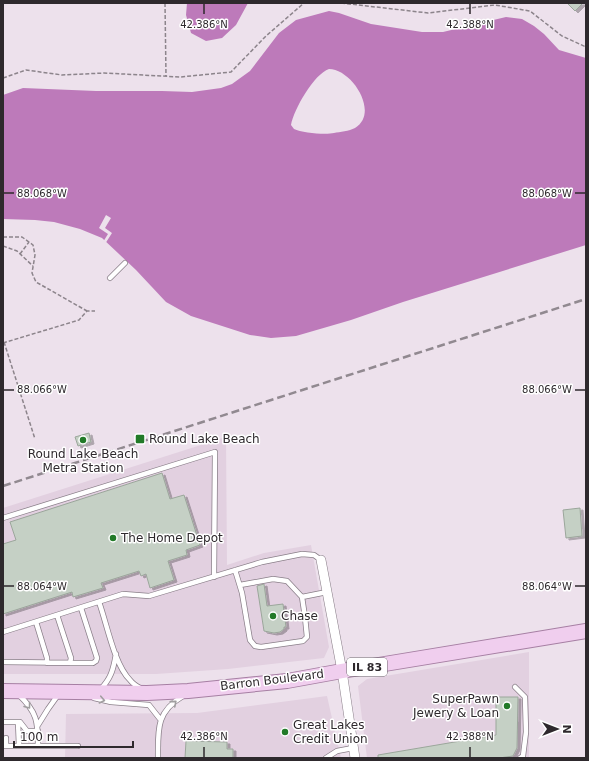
<svg xmlns="http://www.w3.org/2000/svg" width="589" height="761" font-family="'DejaVu Sans',sans-serif">
<style>
.built{fill:#e2d0e0}
.water{fill:#bd7aba;fill-rule:evenodd}
.pier{fill:#ede1ec}
.building{fill:#c5d0c5;stroke:#9ba69b;filter:url(#shadow)}
.lines{fill:none;stroke-linecap:round;stroke-linejoin:round}
.service-casing{stroke:#8a7f89;stroke-width:6}
.minor-casing{stroke:#8a7f89;stroke-width:10}
.primary-casing{stroke:#a67fa3;stroke-width:16}
.path{stroke:#8c848b;stroke-width:1.5;stroke-dasharray:4 2;stroke-linecap:butt}
.service{stroke:#fff;stroke-width:4.5}
.minor{stroke:#fff;stroke-width:9}
.primary{stroke:#f0ceee;stroke-width:14}
.rail{stroke:#918990;stroke-width:2.5;stroke-dasharray:8 4;stroke-linecap:butt}
.oneway{stroke:#a19fa0}
.ticks{fill:none;stroke:#2e292d;stroke-width:1.5}
.poi-dot{fill:#227a28;stroke:#fff;stroke-width:1.5}
.labels{text-anchor:middle;dominant-baseline:central;stroke-width:3;stroke-linejoin:round;paint-order:stroke}
.shield{fill:#fff;stroke:#6d696c;stroke-width:1}
.shield-label{font-size:11px;font-weight:bold;fill:#2e292d}
.poi-label{font-size:12px;fill:#2e292d;stroke:#fff;text-anchor:start}
.street-label{font-size:12px;fill:#2e292d;stroke:#fff}
.ticks-label{font-size:10px;text-anchor:middle;fill:#2e292d;stroke:#fff;stroke-width:3;stroke-linejoin:round;paint-order:stroke}
</style>
<defs>
<filter id="shadow"><feDropShadow dx="3" dy="2" stdDeviation="0" flood-color="#0004"/></filter>
</defs>
<rect width="100%" height="100%" fill="#ede1ec"/>
<!-- built -->
<path class="built" d="M226 437 227 565 264 553 311 545 329 647 324 658 228 669 156 674H3V508Z
M529 652V758H367L358 686 367 679Z
M327 696 341 758H65L66 714 197 713Z"/>
<!-- water -->
<path class="water" d="M187 3H248L236 25 222 38 206 41 191 33 186 15Z
M329 11 339 13 371 24 422 32H443L506 17 522 19 534 26 544 34 559 50 586 58V245L403 302 351 320 296 336 271 338 250 335 191 316 166 302 136 270 102 238 80 229 54 222 35 220 3 219V95L23 88 96 91H162L192 92 221 88 232 84 250 71 279 33 296 20ZM329 69C352 69 380 113 355 128 349 131 340 132 334 133 326 135 302 133 294 129L291 125C294 109 314 74 329 69Z"/>
<!-- pier -->
<path class="pier" d="M106 215 111 218 105 228 112 233 105 244 103 242 108 234 99 228Z"/>
<!-- building -->
<path class="building" d="M567 3H583L575 11Z
M89 433 91 442 78 446 75 437Z
M162 473 170 499 184 495 200 545 186 550 187 555 168 561 174 580 150 588 146 574 141 576 139 571 101 583 103 588 73 597 72 592 3 614V544L16 540 10 522Z
M580 508 582 536 566 538 563 510Z
M264 584 267 606 283 604 286 627H284V629L280 632 274 633 264 631 257 586Z
M496 697H518L517 748 513 756 499 758H378V755L496 735Z
M186 741 227 742V749H233V758H185Z"/>
<g class="lines">
<!-- service casing -->
<g class="service-casing">
<path id="service" d="M110 278 125 263
M3 518 215 452 214 577
M235 570 242 593 250 640 255 646 261 647 303 641 307 637 305 617 302 597 287 581 273 579 240 585
M302 597 327 592
M99 602C107 624 114 664 130 680 133 684 138 687 142 689
M57 615 71 658 70 663
M36 622 47 658V663
M3 632 123 594 149 596 262 562 302 554 314 555 321 560
M3 662 93 663 96 661 97 658 81 608
M515 687 525 697 526 732 523 756 520 758
M100 690C111 678 113 671 116 654
M19 695C37 712 38 722 38 745
M94 698 111 702 149 705 160 719
M3 722H20L27 731H38
M18 722 19 746
M38 725 48 709 58 695
M6 738V746
M3 746H78
M158 758C158 729 156 712 183 696
M326 758 337 751 353 748"/>
</g>
<!-- minor casing -->
<g class="minor-casing">
<path id="minor" d="M321 560 342 671 355 758"/>
</g>
<!-- primary casing -->
<g class="primary-casing">
<path id="primary" d="M3 691 147 693 188 691 287 681 342 671 586 631"/>
</g>
<!-- path -->
<path class="path" d="M165 3 166 76
M341 3 428 13 495 5 530 11 562 36 586 47
M3 78 26 70 62 75 104 73 180 77 231 72 266 36 304 3
M3 237H22L33 245 35 255 32 273 36 282 87 311
M3 246 17 251 33 266
M20 254 29 242
M4 342 35 439
M3 343 79 320 87 311H95"/>
<!-- service -->
<use href="#service" class="service"/>
<!-- minor -->
<use href="#minor" class="minor"/>
<!-- primary -->
<use href="#primary" class="primary"/>
<!-- rail -->
<path class="rail" d="M3 486 586 299"/>
</g>
<!-- one-way arrows -->
<defs><path id="oneway-chevron" d="M-2-3.5L2.5 0L-2 3.5" fill="none" stroke-width="1.6" stroke-linecap="round" stroke-linejoin="round"/></defs>
<g class="oneway">
<use href="#oneway-chevron" transform="translate(102 700) rotate(12)"/>
<use href="#oneway-chevron" transform="translate(174 703) rotate(-41)"/>
<use href="#oneway-chevron" transform="translate(28 706) rotate(53)"/>
</g>
<!-- ticks -->
<path class="ticks" d="M204 4V14M470 4V14M4 193H14M575 193H585M4 390H14M575 390H585M4 586H14M575 586H585M204 747V757M470 747V757"/>
<!-- markers -->
<g class="poi-dot">
<rect x="135" y="434" width="10" height="10" rx="2"/>
<circle cx="83" cy="440" r="4"/>
<circle cx="113" cy="538" r="4"/>
<circle cx="273" cy="616" r="4"/>
<circle cx="507" cy="706" r="4"/>
<circle cx="285" cy="732" r="4"/>
</g>
<g class="labels">
<!-- shield labels -->
<rect class="shield" x="347" y="658" width="40" height="18" rx="3"/>
<g class="shield-label">
<text x="367" y="667">IL 83</text>
</g>
<!-- poi labels -->
<g class="poi-label">
<text x="149" y="439">Round Lake Beach</text>
<text x="83" y="454" text-anchor="middle">Round Lake Beach<tspan x="83" dy="14">Metra Station</tspan></text>
<text x="121" y="538">The Home Depot</text>
<text x="281" y="616">Chase</text>
<text x="499" y="699" text-anchor="end">SuperPawn<tspan x="499" dy="14">Jewery &amp; Loan</tspan></text>
<text x="293" y="725">Great Lakes<tspan x="293" dy="14">Credit Union</tspan></text>
</g>
<!-- street labels -->
<g class="street-label">
<text transform="translate(272 680) rotate(-7)">Barron Boulevard</text>
</g>
</g>
<g class="ticks-label">
<text x="204" y="28">42.386°N</text>
<text x="470" y="28">42.388°N</text>
<text x="547" y="197">88.068°W</text>
<text x="42" y="197">88.068°W</text>
<text x="547" y="393">88.066°W</text>
<text x="42" y="393">88.066°W</text>
<text x="547" y="590">88.064°W</text>
<text x="42" y="590">88.064°W</text>
<text x="204" y="740">42.386°N</text>
<text x="470" y="740">42.388°N</text>
</g>
<!-- border -->
<rect width="589" height="761" fill="none" stroke="#2e292d" stroke-width="8"/>
<!-- north arrow -->
<g transform="translate(557 729) rotate(90)" stroke="#ffffff" stroke-width="3" paint-order="stroke">
<path d="M0-3L7 15L0 10L-7 15Z" fill="#2e292d"/>
<text y="-6" font-size="11" font-weight="bold" text-anchor="middle" fill="#2e292d">N</text>
</g>
<!-- scale -->
<path d="M14 741v6h119v-6" fill="none" stroke="#2e292d" stroke-width="2"/>
<text x="20" y="741" font-size="12" fill="#2e292d" stroke="#ffffff" stroke-width="3" paint-order="stroke">100 m</text>
</svg>
